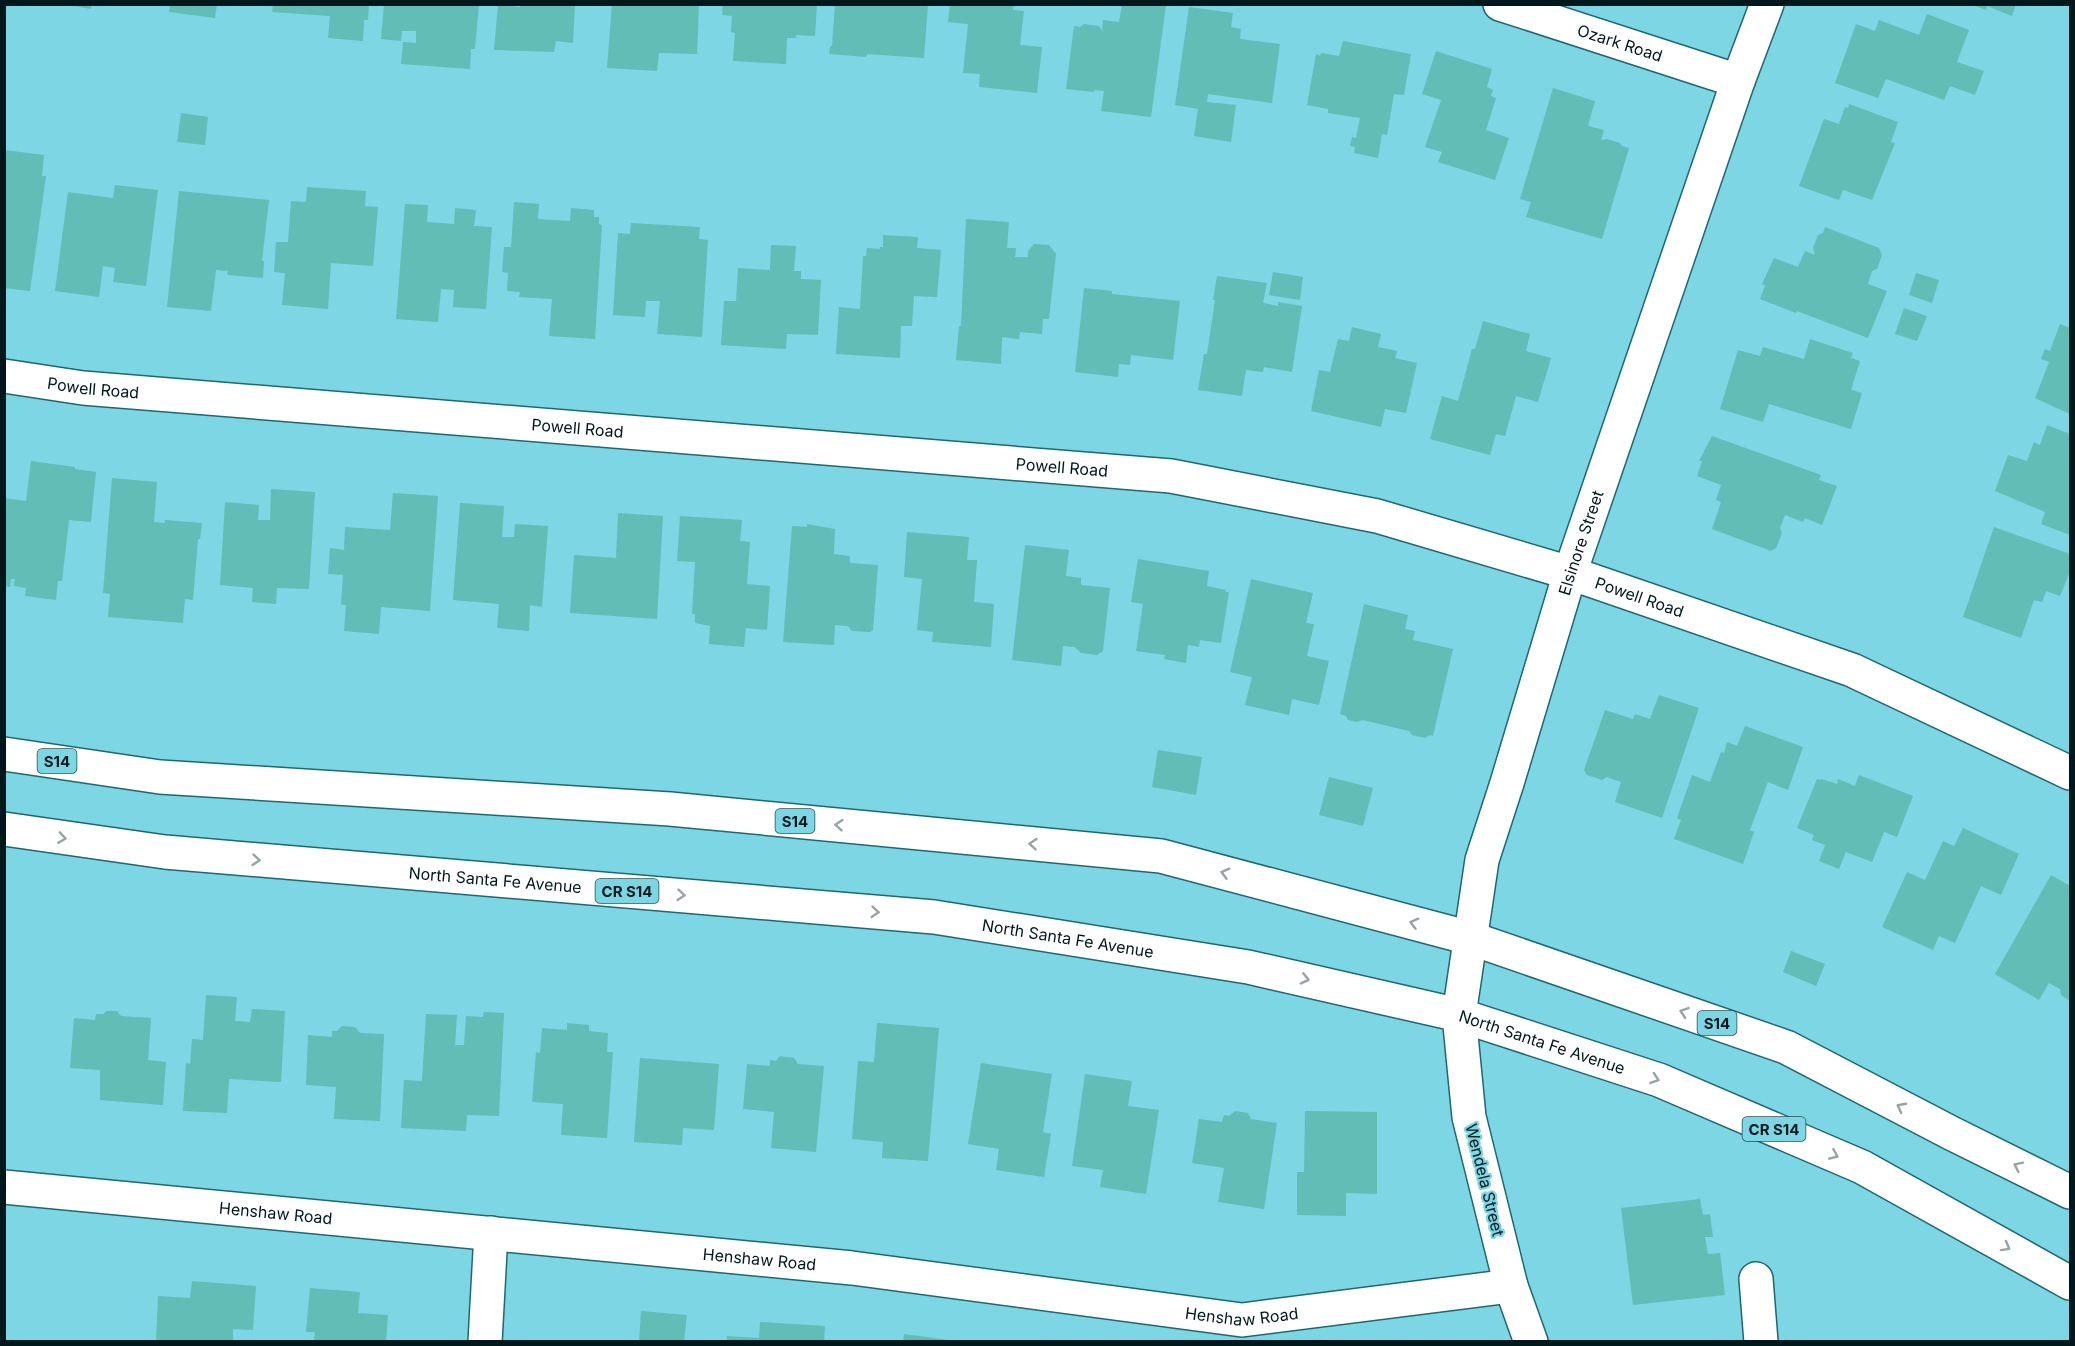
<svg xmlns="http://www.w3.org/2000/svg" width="2075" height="1346" font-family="Inter,sans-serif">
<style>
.building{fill:#61bdb5}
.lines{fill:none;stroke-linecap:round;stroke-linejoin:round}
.minor-casing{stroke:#1f6872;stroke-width:36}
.major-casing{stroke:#1f6872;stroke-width:36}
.minor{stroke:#fff;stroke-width:33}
.major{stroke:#fff;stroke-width:33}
.oneway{stroke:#99a2a4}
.labels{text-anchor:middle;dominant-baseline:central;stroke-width:4.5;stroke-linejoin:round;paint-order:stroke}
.shield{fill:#7cd6e4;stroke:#255057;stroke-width:1.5}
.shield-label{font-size:15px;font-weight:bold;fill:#00171b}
.street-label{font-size:16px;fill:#00171b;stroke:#7cd6e4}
</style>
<rect width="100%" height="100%" fill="#7cd6e4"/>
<!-- building -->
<path class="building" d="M64 4H91V9Z
M170 4H217L215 18 169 12Z
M273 4H369L368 20H364L363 41 328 38 330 16 272 12Z
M384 4H479L475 49H471L470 69 401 64 403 42 416 43V31H402L401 41 381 39Z
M520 4H575L573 43 556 41 554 52 494 50 498 5 520 7Z
M612 4H699L697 54 659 53 657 71 607 68Z
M723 4H817L815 36 796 35V38H787L786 64 733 61 735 33 731 32 732 16 722 15Z
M835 4H928L924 58 867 54 866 57 829 54 830 46H832Z
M950 4H1014L1013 10 1024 11 1020 45 1042 47 1037 93 979 87 980 74 963 73 968 24 948 22Z
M1970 4H2016L2012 16 1987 6 1986 10Z
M1122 5H1166L1151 117 1101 111 1104 91 1094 90V92L1066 89 1074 26 1080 27 1084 24 1099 26 1102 31 1103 20 1119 22Z
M1189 7 1233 13 1231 27 1241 29 1240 39 1280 44 1272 103 1208 94 1207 102 1236 105 1231 142 1194 136 1198 109 1175 105Z
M1927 14 1969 30 1957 62 1984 71 1975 95 1950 86 1944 100 1886 79 1878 98 1835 83 1856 24 1875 31 1879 20 1919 35Z
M1343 41 1411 54 1404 95 1394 94 1387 135 1382 134 1378 158 1354 153 1355 147 1350 146 1352 137 1356 138 1360 118 1328 113V109L1307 105 1316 54 1320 56 1321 53 1339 56Z
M1436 51 1492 69 1487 87 1493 90 1491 96 1496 98 1486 130 1509 138 1495 180 1438 162 1442 152 1425 147 1441 100 1422 94Z
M1553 88 1595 101 1588 126 1604 130 1601 140 1607 139 1620 143 1622 146 1629 148 1602 239 1526 217 1531 202 1520 199Z
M1849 104 1898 122 1891 142 1895 143 1872 200 1843 190 1839 200 1799 186 1824 119 1839 124 1845 107 1848 108Z
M181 113 208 117 205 145 177 142Z
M4 150 44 155 42 176H46L30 291 4 288Z
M115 185 158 190 146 286 113 282 115 268 103 266 99 297 55 291 68 192 113 198Z
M307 187 366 191 365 206 378 207 373 266 331 263 328 309 282 305 285 273 274 272 276 242H288L291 201 306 202Z
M179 191 269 200 262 261H264L263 278 227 275 228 271 216 270 211 311 167 307Z
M514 202 539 204 538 219 570 221 571 208 594 210V217H599V224L602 225 595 339 549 336 552 299 519 297 520 292 507 291 508 273 502 272 504 247H511Z
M405 204 428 205 427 222 454 224 455 208 476 210 474 226 492 227 486 309 453 307 454 290 441 289 438 322 396 319Z
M966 219 1009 222 1007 248H1016L1015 257H1028V251L1034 244 1049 245 1056 254 1049 319H1043L1042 334 1020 332 1019 339 1002 337 1001 364 956 360 959 326H961Z
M631 223 700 227 699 239 708 240 702 337 657 334 660 301H646L645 317 613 315 618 233 630 234Z
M1825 227 1879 248 1882 255 1877 269 1872 271 1868 284 1887 291 1868 338 1797 311 1796 313 1760 299 1765 286 1762 284 1774 258 1798 267 1805 251 1815 255 1813 248 1818 235 1823 233Z
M883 235 918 237 917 248 941 250 937 297 914 296 912 326H901L900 358 836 354 839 307 860 309 863 256H866L867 248 880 249V247H883Z
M771 245 796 246 794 271H801V279L821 280 818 335 787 334 786 349 721 345 724 301H736L738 268 770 270Z
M1273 272 1303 277 1300 300 1269 295Z
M1916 273 1939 280 1932 303 1909 295Z
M1217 276 1267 283 1263 303 1278 306V302L1302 306 1292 372 1264 367 1263 372 1246 370 1242 396 1198 390 1204 354H1207L1215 300H1213Z
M1084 288 1112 291V294L1180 301 1173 360 1131 355 1130 365 1119 364 1118 377 1075 372Z
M1904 308 1927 316 1917 341 1895 334Z
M1483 321 1530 334 1526 351 1551 358 1538 402 1516 396 1505 436 1496 434 1490 455 1430 439 1442 396 1458 401 1472 349H1475Z
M2060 324 2070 328V414L2035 398 2049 362 2041 359 2045 349 2050 351Z
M1352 327 1381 334 1378 347 1397 351 1395 358 1417 363 1406 413 1385 409 1381 427 1311 411 1319 370 1330 372 1338 339 1349 341Z
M1810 339 1853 353 1851 358 1860 361 1851 390 1862 393 1851 429 1769 404 1763 422 1720 409 1738 350 1760 356 1763 347 1804 359Z
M2047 425 2070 434V535L2041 524 2045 512 1995 491 2008 455 2027 461 2034 442 2040 445Z
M1712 436 1821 475 1819 480 1837 486 1822 525 1805 518 1803 522 1785 515 1780 528 1782 533 1776 548 1771 551 1712 529 1721 502 1716 500 1721 485 1697 476 1702 461H1699Z
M31 461 75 467V469L96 472 91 522 69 520 62 581H58L56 600 25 596 26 588 14 586 15 579H11L10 587 4 586V498L26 501Z
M112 478 157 482 154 522 165 523V520L202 523 200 539H198L193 600 185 599 183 623 108 617 110 594 103 593Z
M271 489 315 492 309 589 277 588 276 604 252 602 253 588 220 585 225 502 259 505 258 520H270Z
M393 493 438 496 430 611 381 607 379 634 344 631 346 605H341L343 575 328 574 330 548 344 550 345 527 390 530Z
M460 503 504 506 502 537H514L515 524 548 526 542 607 530 605 529 631 497 628 499 604 453 600Z
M618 513 663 516 657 619 570 613 574 555 616 558Z
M680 516 742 520 740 541 750 542 747 584 770 586 767 630 746 628 744 647 709 644 710 626 695 623V614H692L695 562 677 561Z
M807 524 835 529 834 554 850 556V563L878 565 873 630 870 632 852 631 848 626 835 625 834 645 783 642 792 526 807 527Z
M1994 527 2070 554 2069 574 2060 596 2046 591 2042 602 2034 600 2021 638 1963 617Z
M907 532 969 537 967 560H977L974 602 994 604 991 647 932 642 933 632 917 630 922 579 904 577Z
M1025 545 1069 550 1066 576 1081 578V585L1110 588 1103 651 1097 655 1081 653 1075 647 1063 646 1061 666 1012 660Z
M1138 559 1209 571 1207 586 1226 590 1225 592H1229L1221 643 1200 640 1199 647 1188 645 1186 663 1164 659 1165 655 1136 651 1143 604 1131 602Z
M1251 579 1313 593 1306 623 1314 624 1307 656 1329 661 1319 705 1292 699 1289 715 1245 705 1252 677 1230 672Z
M1364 604 1408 615 1405 629 1415 631 1413 640 1453 649 1433 736 1430 735 1425 738 1412 735 1409 731 1363 720 1357 722 1348 720 1346 716 1340 714Z
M1659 695 1699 708 1662 818 1615 802 1621 782 1607 777 1602 780 1587 775 1584 770 1605 710 1633 719 1635 714 1650 719Z
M1745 726 1803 747 1788 790 1768 782 1750 830 1754 832 1743 864 1674 839 1681 820 1677 818 1692 775 1710 782 1721 752 1724 753 1727 742 1737 746Z
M1158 750 1202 757 1196 795 1152 787Z
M1859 775 1913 796 1897 837 1884 832 1872 862 1846 852 1839 869 1819 861 1825 845 1812 840 1814 835 1797 828 1817 779 1821 780V779L1837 784 1838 779 1855 786Z
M1329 777 1373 788 1363 826 1319 815Z
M1963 828 2019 854 2001 895 1981 886 1955 943 1939 936 1933 950 1882 927 1907 872 1925 880 1943 841 1954 846Z
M2051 875 2070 886V1001L2061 995 2060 989 2049 983 2039 1000 1995 974Z
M1791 951 1825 964 1816 986 1783 972Z
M206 995 237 997 235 1021 250 1022 252 1009 285 1011 281 1082 229 1079 227 1113 183 1111 186 1063 190 1064 192 1039 203 1040Z
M107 1011H117L121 1016 151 1018 148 1060 166 1062 163 1105 100 1100V1070L70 1068 74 1018 95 1020 96 1014H103Z
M484 1012 504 1013 499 1116 467 1115 466 1131 401 1128 404 1080 422 1081 426 1014 457 1015 455 1045H464L466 1016 483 1017Z
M567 1023 589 1025V1031L608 1033 607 1052H613L607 1138 561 1135 563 1104 532 1102 536 1052 540 1053 542 1028 567 1030Z
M877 1023 939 1028 928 1161 882 1158 883 1142 852 1139 858 1061 874 1062Z
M342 1026 355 1027 360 1033 384 1034 380 1121 334 1119 336 1087 306 1085 308 1035 332 1037V1031H337Z
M780 1056 794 1058 798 1064 824 1066 816 1152 771 1148 774 1112 743 1109 747 1064 770 1066V1060L776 1061Z
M640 1058 719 1064 714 1130 683 1128 682 1145 634 1142Z
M981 1063 1052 1074 1043 1132 1051 1134 1044 1177 996 1170 999 1149 968 1144Z
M1085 1074 1132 1081 1128 1106 1159 1110 1146 1194 1100 1187 1103 1170 1072 1166Z
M1235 1111 1248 1113 1251 1119 1277 1123 1264 1209 1218 1202 1224 1168 1192 1163 1199 1119 1222 1122 1224 1115 1229 1116Z
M1305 1111 1377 1112V1194L1346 1193V1216L1297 1215V1172H1304Z
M1700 1199 1703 1215 1710 1214 1713 1237H1705L1708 1254 1720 1253 1725 1295 1633 1305 1621 1208Z
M192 1281 256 1286 253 1330 233 1329V1342H156L158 1296 190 1298Z
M310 1288 360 1292 358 1313 388 1315 386 1342H314L315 1332H306Z
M641 1311 687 1315 684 1342H639Z
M760 1322 825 1326 824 1342H727V1336L759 1338Z
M904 1334 949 1340V1342H903Z"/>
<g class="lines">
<!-- minor casing -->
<g class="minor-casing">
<g id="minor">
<path id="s1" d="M1500 4 1738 81"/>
<path id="s2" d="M4 376 83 388 1171 476 1377 516 1570 573 1852 670 2070 773"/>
<path id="s3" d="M4 1187 852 1268 1242 1320 1511 1286"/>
<path d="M1756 1279 1761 1342"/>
<path d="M485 1342 491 1233"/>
<path id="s4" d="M1531 1342 1511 1286 1469 1117 1459 1015 1482 860 1507 783 1570 573 1738 81 1767 4"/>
</g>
</g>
<!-- major casing -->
<g class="major-casing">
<g id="major">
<path d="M4 754 160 777 670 809 1161 856 1470 938 1786 1047 1953 1134 2070 1192"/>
<path id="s5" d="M4 829 165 852 934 917 1248 967 1459 1015 1659 1080 1862 1167 2070 1283"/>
</g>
</g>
<!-- minor -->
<use href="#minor" class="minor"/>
<!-- major -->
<use href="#major" class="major"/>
</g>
<!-- one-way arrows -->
<defs><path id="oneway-chevron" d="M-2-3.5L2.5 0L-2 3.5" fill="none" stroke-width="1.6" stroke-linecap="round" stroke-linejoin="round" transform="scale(1.5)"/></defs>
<g class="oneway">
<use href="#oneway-chevron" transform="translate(839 825) rotate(-175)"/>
<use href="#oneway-chevron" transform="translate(62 838) rotate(8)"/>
<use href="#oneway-chevron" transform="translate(1033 844) rotate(-175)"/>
<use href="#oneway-chevron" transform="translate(256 860) rotate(5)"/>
<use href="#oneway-chevron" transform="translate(1225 873) rotate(-165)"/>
<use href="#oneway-chevron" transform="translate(681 895) rotate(5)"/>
<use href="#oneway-chevron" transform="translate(875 912) rotate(5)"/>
<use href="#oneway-chevron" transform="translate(1414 923) rotate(-165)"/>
<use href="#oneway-chevron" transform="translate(1305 979) rotate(13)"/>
<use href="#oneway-chevron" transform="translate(1684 1012) rotate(-161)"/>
<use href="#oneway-chevron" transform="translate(1655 1079) rotate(19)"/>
<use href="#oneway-chevron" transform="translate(1901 1107) rotate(-152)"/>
<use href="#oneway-chevron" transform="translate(1834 1155) rotate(23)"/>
<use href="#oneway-chevron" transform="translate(2018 1166) rotate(-154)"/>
<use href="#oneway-chevron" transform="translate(2006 1247) rotate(29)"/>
</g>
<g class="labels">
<!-- shield labels -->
<g class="shield">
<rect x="37.5" y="749" width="39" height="24" rx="4.5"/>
<rect x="775.5" y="809" width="39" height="24" rx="4.5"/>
<rect x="595.5" y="879" width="63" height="24" rx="4.5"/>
<rect x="1697.5" y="1011" width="39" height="24" rx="4.5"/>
<rect x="1742.5" y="1117" width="63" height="24" rx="4.5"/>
</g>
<g class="shield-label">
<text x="57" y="761">S14</text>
<text x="795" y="821">S14</text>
<text x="627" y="891">CR S14</text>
<text x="1717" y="1023">S14</text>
<text x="1774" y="1129">CR S14</text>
</g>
<!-- street labels -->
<g class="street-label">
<text stroke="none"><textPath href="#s1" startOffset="126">Ozark Road</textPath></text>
<text stroke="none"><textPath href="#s2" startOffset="90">Powell Road</textPath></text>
<text stroke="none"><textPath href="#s2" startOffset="576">Powell Road</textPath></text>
<text stroke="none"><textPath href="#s2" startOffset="1062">Powell Road</textPath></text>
<text stroke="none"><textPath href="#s4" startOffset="825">Elsinore Street</textPath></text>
<text stroke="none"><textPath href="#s2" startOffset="1656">Powell Road</textPath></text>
<text stroke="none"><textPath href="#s5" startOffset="494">North Santa Fe Avenue</textPath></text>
<text stroke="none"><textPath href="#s5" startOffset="1070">North Santa Fe Avenue</textPath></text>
<text stroke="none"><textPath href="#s5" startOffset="1556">North Santa Fe Avenue</textPath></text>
<text transform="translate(1485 1180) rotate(76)">Wendela Street</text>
<text stroke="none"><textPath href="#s3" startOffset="273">Henshaw Road</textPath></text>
<text stroke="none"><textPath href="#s3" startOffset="759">Henshaw Road</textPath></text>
<text stroke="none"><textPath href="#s3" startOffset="1245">Henshaw Road</textPath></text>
</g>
</g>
<!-- border -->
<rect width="2075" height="1346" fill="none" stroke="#00171b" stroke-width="12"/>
</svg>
